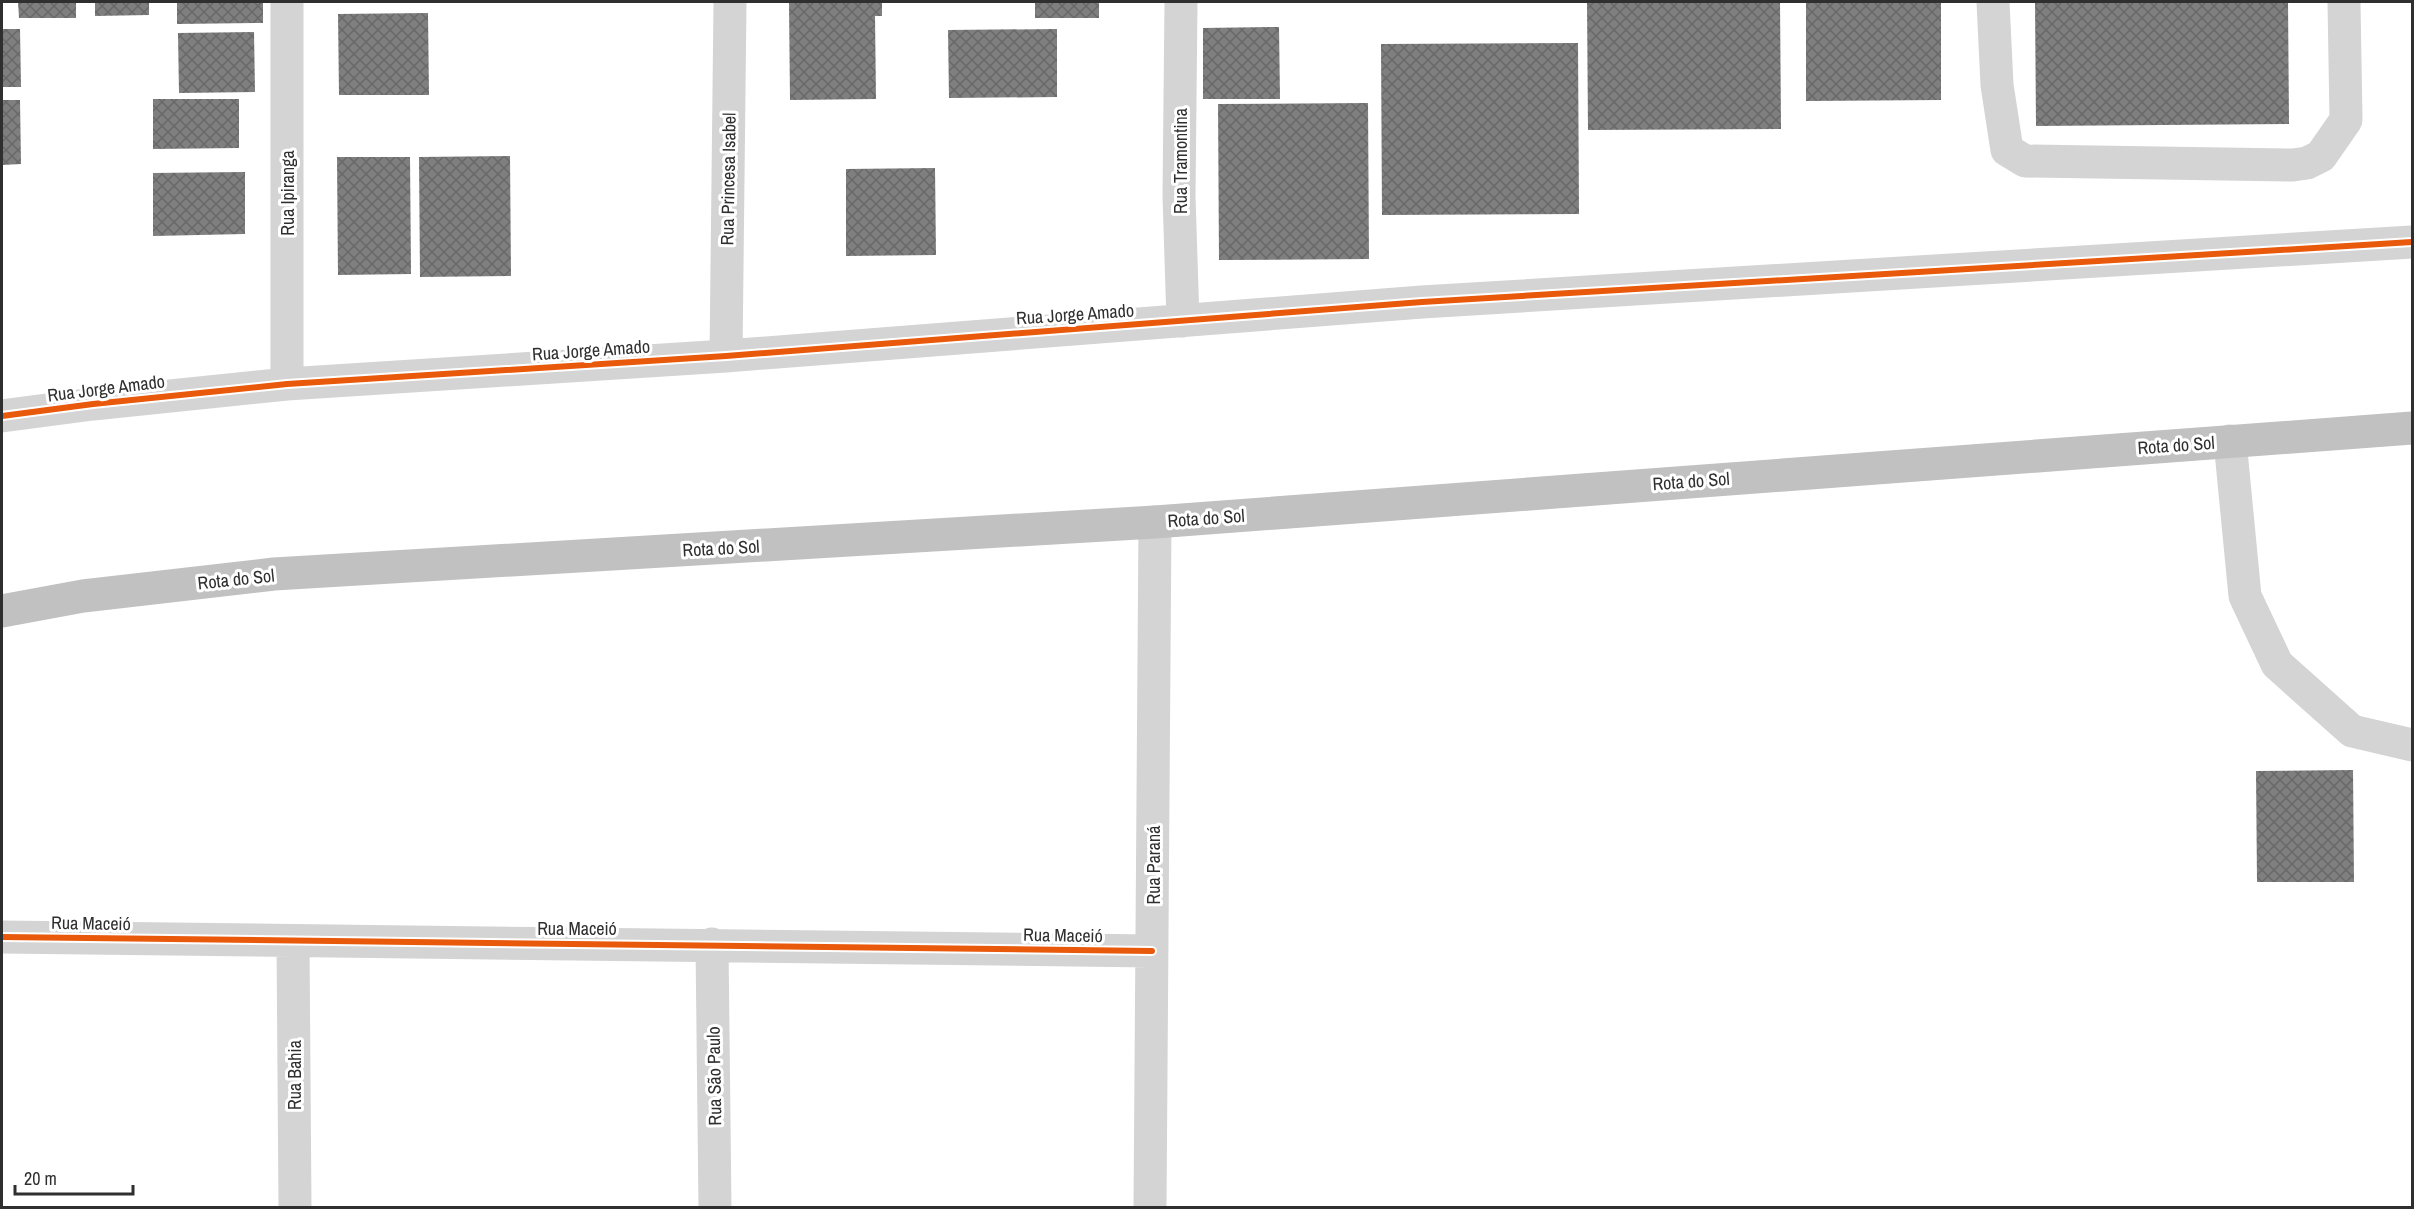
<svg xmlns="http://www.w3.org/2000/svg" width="2414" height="1209" font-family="'Archivo Narrow',sans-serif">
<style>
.building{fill:url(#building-cross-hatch)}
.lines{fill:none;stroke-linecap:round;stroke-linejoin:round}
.minor{stroke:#d4d4d4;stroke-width:33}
.highway{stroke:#c1c1c1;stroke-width:33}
.cycleway-casing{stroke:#fff;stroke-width:10}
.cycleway{stroke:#e8590c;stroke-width:6}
.labels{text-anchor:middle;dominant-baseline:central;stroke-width:6;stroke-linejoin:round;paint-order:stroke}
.street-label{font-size:18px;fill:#2f2f2f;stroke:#fff}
</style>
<defs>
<pattern id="building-cross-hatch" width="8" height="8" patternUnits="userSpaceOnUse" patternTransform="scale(1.5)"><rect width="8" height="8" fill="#7f7f7f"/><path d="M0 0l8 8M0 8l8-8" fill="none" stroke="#686868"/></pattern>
</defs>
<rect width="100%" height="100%" fill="#fff"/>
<!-- building -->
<path class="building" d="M18 2H76V18H19Z
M95 2H149V15L95 16Z
M177 2H263V23L177 24Z
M789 2H882V16H875L876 99 790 100Z
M1035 2H1099V18H1035Z
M1587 2H1780L1781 129 1588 130Z
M1806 2H1941V100L1806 101Z
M2035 2H2288L2289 124 2036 126Z
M428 13 429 95H339L338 14Z
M1279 27 1280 99H1203V28Z
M2 29H20L21 87H2Z
M1057 29V97L949 98 948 30Z
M254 32 255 92 179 93 178 33Z
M1578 43 1579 214 1382 215 1381 44Z
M153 99H239V148L153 149Z
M2 100H20L21 164 2 165Z
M1368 103 1369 259 1219 260 1218 104Z
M510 156 511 276 420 277 419 157Z
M337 157H410L411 274 338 275Z
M935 168 936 255 846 256V169Z
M245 172V234L153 236V173Z
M2353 770 2354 882H2257L2256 771Z"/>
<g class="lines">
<!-- minor -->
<path class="minor" d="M1181 2 1179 196 1183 321
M1993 2 1997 85 2007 150 2025 161 2293 165 2307 163 2321 156 2346 120 2344 2
M726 356 730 2
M287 384V2
M2 416 93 404 287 384 726 356 1422 302 2412 242
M2230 441 2245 596 2277 664 2352 731 2412 745
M2 937 1152 951
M293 942 295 1208
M712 944 715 1208
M1150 1208 1155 522"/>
<!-- highway -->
<path class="highway" d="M2 611 83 596 274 574 1155 522 2412 428"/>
<!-- cycleway casing -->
<g class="cycleway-casing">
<path id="cycleway" d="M2 416 93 404 287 384 726 356 1422 302 2412 242
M2 937 1152 951"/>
</g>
<!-- cycleway -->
<use href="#cycleway" class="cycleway"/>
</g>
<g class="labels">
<!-- street labels -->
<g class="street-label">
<text transform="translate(1180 161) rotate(-90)">Rua Tramontina</text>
<text transform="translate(728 179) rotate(-89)">Rua Princesa Isabel</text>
<text transform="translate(287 193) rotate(-90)">Rua Ipiranga</text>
<text transform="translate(1075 314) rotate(-4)">Rua Jorge Amado</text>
<text transform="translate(591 350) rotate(-4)">Rua Jorge Amado</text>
<text transform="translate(106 388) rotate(-7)">Rua Jorge Amado</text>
<text transform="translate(2176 445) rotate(-4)">Rota do Sol</text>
<text transform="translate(1691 481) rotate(-4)">Rota do Sol</text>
<text transform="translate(1206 518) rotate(-4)">Rota do Sol</text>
<text transform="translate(721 548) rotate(-3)">Rota do Sol</text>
<text transform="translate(236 579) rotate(-6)">Rota do Sol</text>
<text transform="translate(1153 865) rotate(-90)">Rua Paraná</text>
<text transform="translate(91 923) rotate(1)">Rua Maceió</text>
<text x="577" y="928">Rua Maceió</text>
<text transform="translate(1063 935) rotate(1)">Rua Maceió</text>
<text transform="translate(294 1075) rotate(-90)">Rua Bahia</text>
<text transform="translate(714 1076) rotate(-91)">Rua São Paulo</text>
</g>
</g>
<!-- border -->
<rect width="2414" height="1209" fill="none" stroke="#2f2f2f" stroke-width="6"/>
<!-- scale -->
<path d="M15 1185v9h118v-9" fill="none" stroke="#2f2f2f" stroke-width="3"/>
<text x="24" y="1185" font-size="18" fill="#2f2f2f" stroke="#ffffff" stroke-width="4.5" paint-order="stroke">20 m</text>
</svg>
